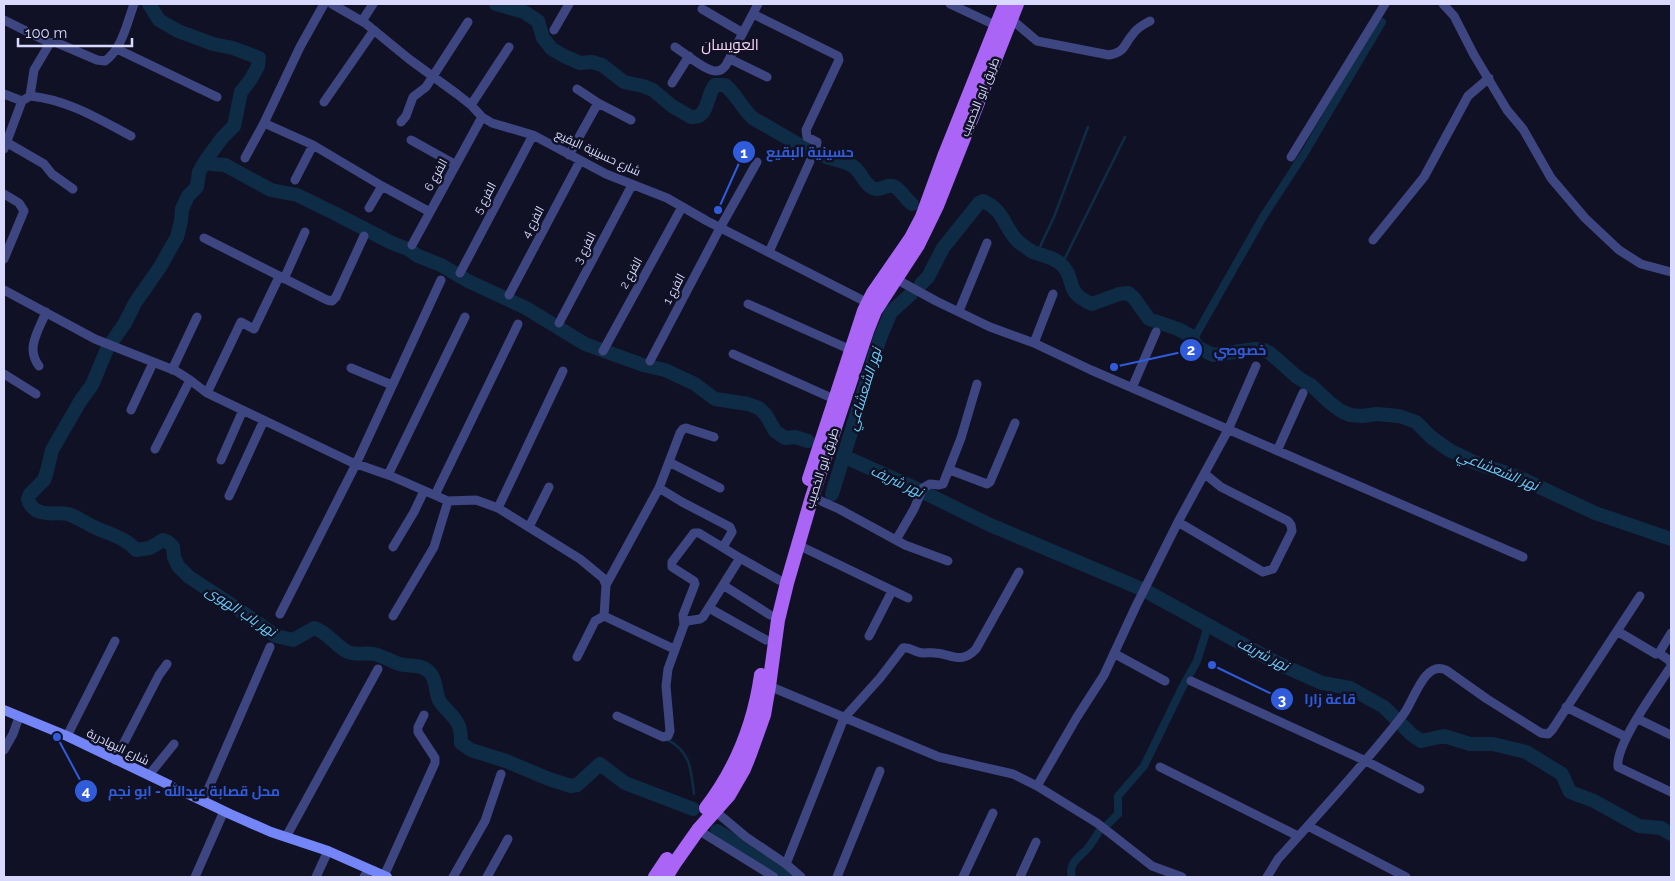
<svg xmlns="http://www.w3.org/2000/svg" width="1675" height="881" font-family="Raleway,Cairo,sans-serif">
<style>
.lines{fill:none;stroke-linecap:round;stroke-linejoin:round}
.stream{stroke:#0f2c46;stroke-width:2.5}
.canal{stroke:#0f2c46;stroke-width:8}
.river{stroke:#0f2c46;stroke-width:14}
.street{stroke:#3e4682;stroke-width:9}
.secondary{stroke:#7485f7;stroke-width:10}
.primary{stroke:#aa65f7;stroke-width:14}
.labels{text-anchor:middle;dominant-baseline:central;stroke-width:5;stroke-linejoin:round;paint-order:stroke}
.street-label{font-size:12px;fill:#d8d9fd;stroke:#111126}
.water-label{font-size:14px;font-style:italic;fill:#6bccf7;stroke:#111126}
.quarter-label{font-size:15px;fill:#fdd9f5;stroke:#111126}
.leader{fill:none;stroke:#305cdc;stroke-width:2}
.callout-dot{fill:#305cdc;stroke:#111126;stroke-width:2}
.mark-label{font-size:15px;text-anchor:middle;font-weight:bold;fill:#fff}
.callout-label{font-size:14px;text-anchor:middle;font-weight:bold;fill:#305cdc;stroke:#111126;stroke-width:5;stroke-linejoin:round;paint-order:stroke}
</style>
<rect width="100%" height="100%" fill="#111126"/>
<g class="lines">
<!-- stream -->
<path class="stream" d="M1037 253 1054 217 1088 127
M1062 264 1125 137
M666 739C691 751 691 770 694 794"/>
<!-- canal -->
<path class="canal" d="M1193 340 1263 217 1304 154 1382 22
M1108 824 1118 814V796L1144 766 1182 688 1197 661 1208 626
M1072 877C1068 864 1078 858 1086 850 1091 845 1095 838 1098 833"/>
<!-- river -->
<path class="river" d="M149 4 159 20 178 31 213 44 233 48 259 58 258 66 251 79 241 92 234 126 222 138 206 160 211 164 225 165 271 190 297 195 334 213 392 243 408 249 418 256 441 265 468 281 526 308 585 344 643 365 665 370 695 384 715 399 748 404 759 408 766 415 775 431 785 438 795 437 808 441
M496 4 524 12 538 21 543 38 552 49 564 56 580 63 592 62 602 65 624 82 643 86 653 90 672 106 691 117C709 119 706 95 715 85H725C737 95 742 109 754 119 775 130 794 143 815 153 827 159 840 159 851 165 861 170 862 181 871 187 879 193 885 184 893 186 900 188 906 200 912 204
M206 160 199 172 197 187 188 196 182 209 181 221 177 237 160 267 135 303 125 323 107 349 92 385 81 400 52 450 47 471 44 480 30 494 28 499C29 505 35 511 41 512 49 515 59 512 68 514 77 517 84 522 92 526 108 534 125 537 136 550L150 548 163 540 168 542 173 547 174 557 178 566 189 577 235 607 276 636 293 640 314 628C328 632 335 646 348 652 357 656 365 652 374 654 383 656 391 661 399 664 410 667 423 663 431 674 437 682 435 691 439 700 444 709 454 715 458 724 461 729 461 737 461 743L471 750 506 761 549 779 571 786 577 785 600 764 625 783 693 809
M921 284 928 277 943 248 979 203 983 201C1006 211 1004 230 1020 243 1024 246 1029 250 1033 252 1043 256 1052 256 1061 264 1077 279 1063 292 1092 304L1119 294 1128 293 1134 298 1149 319 1178 329 1191 336 1197 347 1213 355 1255 349 1264 350 1270 353 1297 377 1312 386 1329 402 1341 411 1350 415 1362 416 1377 414 1399 416 1416 422 1431 437 1449 450 1476 463 1518 477 1595 513 1671 539
M843 456 919 490 988 524 1144 590 1275 662 1322 683 1350 688 1384 707 1411 734 1421 741 1444 736 1470 744H1493L1526 752 1562 774 1570 792 1594 801 1639 826 1661 828 1671 834
M832 494 880 338 891 312 911 294
M717 831 787 872 792 877"/>
<!-- street -->
<path class="street" d="M332 4 365 23 409 59 457 94 471 105 482 117 492 123 533 135 606 174 667 198 707 221 868 303
M950 4 997 26
M1443 4 1454 16 1474 55 1507 110 1523 129 1551 178 1585 218 1619 250 1641 264 1671 272
M702 9 743 33
M753 14 838 56 839 60 806 130 807 137 817 142 816 148 769 252
M1011 19 1037 41 1109 55C1126 52 1123 45 1133 34 1137 28 1144 24 1150 21
M4 20 50 43
M362 21 373 4
M554 30 569 4
M675 47C684 53 707 72 716 71 720 71 724 68 726 65L758 4
M117 49 217 97
M730 59 767 77
M672 83 689 56
M577 89 598 103 631 120
M4 94 22 101 4 149
M30 96 34 70 50 43 55 42 97 60 105 61C122 49 127 23 134 4
M22 101 30 96C68 100 97 118 131 136
M324 102 374 30
M471 105 509 47
M401 122 406 116 413 97 426 87 468 22
M264 123 300 47 324 4
M411 140 456 165
M6 142 44 164 52 174 73 189
M569 155 598 103
M1291 157 1385 4
M245 158 264 123 313 145 382 186 430 212
M295 180 313 145
M4 194 19 203 24 211 4 259
M369 208 382 186
M204 238 327 300 332 301 336 297 364 236
M1373 240 1424 177 1468 96 1489 78
M412 245 482 117
M460 273 533 135
M284 279 305 232
M896 279 936 301 990 327 1034 343 1091 370 1523 557
M4 290 95 339 176 371 190 380 207 393 351 462 391 476 448 501 476 500 498 508 580 559 603 578 606 585 604 616 595 621 577 657
M509 295 580 161
M748 304 851 350
M959 311 987 243
M559 323 632 185
M1034 343 1053 294
M603 351 682 207
M733 354 834 399
M650 361 720 228 757 162
M39 366C25 348 39 330 46 312
M351 368 392 385
M172 370 197 317
M4 374 36 394
M1132 388 1156 332
M207 393 241 322 254 329 279 277
M131 410 153 363
M155 449 190 380
M1277 451 1303 393
M221 460 243 410
M669 462 720 488
M950 470 987 484 990 482 1015 423
M388 475 465 317
M659 488 682 502 730 527 732 532 723 547
M435 495 518 324
M229 496 264 420
M812 497 839 509 905 545 948 561
M498 508 563 371
M1178 522 1263 572 1273 569 1292 531 1291 525 1288 521 1221 487 1205 474
M529 527 549 487
M896 540 914 509 923 488 930 484 939 485 943 484 961 438 977 384
M798 545 908 598
M393 547 414 512 424 491
M606 585 659 488 680 433 683 429 686 428 714 437
M723 585 770 615
M709 608 766 640
M280 614 356 464 441 280
M393 616 434 547 448 501
M604 616 674 649
M684 625 683 615 695 584 694 581 672 567V562L694 533H699L740 558
M1617 631 1656 654 1659 653 1671 633
M869 636 892 591
M1659 653 1670 661 1671 666
M1115 654 1165 681
M1671 666C1658 687 1615 744 1618 767L1671 792
M1191 681 1366 761 1420 789
M769 686 939 757 1013 774 1037 786 1097 823 1152 866 1182 877
M1566 707 1626 737
M617 716 663 737 668 736 670 731 666 686 668 669 684 625 687 621 700 619 703 617 740 558 779 580
M1638 719 1671 735
M67 736 115 641
M4 750 13 734 19 717
M115 760 159 675 167 664
M1160 767 1298 836
M149 775 174 744
M1037 786 1077 717 1104 675 1136 606 1178 522 1228 430 1256 366
M203 801 270 647
M715 811 746 837 786 864 801 877
M1308 826 1406 877
M698 830 774 877
M286 837 378 669
M786 864 844 718 880 678 903 648C909 647 912 650 918 652 923 654 929 652 935 653 952 654 961 665 976 649L1019 572
M384 876 435 763V758L418 732V727L424 715
M195 877 224 811
M316 877 328 851
M364 877 369 869
M453 877 485 821 501 774
M487 877 508 839
M837 877 880 771
M963 877 993 813
M1020 877 1036 842
M1267 877 1278 859C1320 812 1364 765 1403 715 1414 701 1424 660 1446 670L1487 699 1541 733 1548 734 1552 730 1640 596"/>
<!-- secondary -->
<path class="secondary" d="M4 710 67 736 230 814 271 832 328 851 387 877"/>
<!-- primary -->
<path class="primary" d="M809 479 864 311 873 293 911 238 922 217 945 154 1005 4
M706 808C736 769 754 724 761 675
M655 877 667 859
M666 877 674 864 698 830 729 795 744 769 750 754 764 715 769 686 778 620 787 583 812 497 867 331 875 311 918 245 937 206 1017 4"/>
</g>
<g class="labels">
<!-- street labels -->
<g class="street-label">
<text transform="translate(980 97) rotate(-68)">طريق ابو الخصيب</text>
<text transform="translate(598 153) rotate(25)">شارع حسينية البقيع</text>
<text transform="translate(436 175) rotate(-61)">الفرع 6</text>
<text transform="translate(485 198) rotate(-62)">الفرع 5</text>
<text transform="translate(533 222) rotate(-62)">الفرع 4</text>
<text transform="translate(585 248) rotate(-63)">الفرع 3</text>
<text transform="translate(631 273) rotate(-61)">الفرع 2</text>
<text transform="translate(674 289) rotate(-62)">الفرع 1</text>
<text transform="translate(822 468) rotate(-72)">طريق ابو الخصيب</text>
<text transform="translate(118 747) rotate(26)">شارع البهادرية</text>
</g>
<!-- water labels -->
<g class="water-label">
<text transform="translate(864 389) rotate(-73)">نهر الشعشاعي</text>
<text transform="translate(1498 470) rotate(22)">نهر الشعشاعي</text>
<text transform="translate(897 481) rotate(25)">نهر شريف</text>
<text transform="translate(241 611) rotate(33)">نهر باب الهوى</text>
<text transform="translate(1263 654) rotate(27)">نهر شريف</text>
</g>
<!-- quarter labels -->
<g class="quarter-label">
<text x="730" y="45">العويسان</text>
</g>
</g>
<!-- callouts -->
<path class="leader" d="M718 210L744 152M1114 367L1191 350M1212 665L1282 699M57 737L86 791"/>
<g class="callout-dot">
<circle cx="718" cy="210" r="5"/>
<circle cx="1114" cy="367" r="5"/>
<circle cx="1212" cy="665" r="5"/>
<circle cx="57" cy="737" r="5"/>
<circle cx="744" cy="152" r="12"/>
<circle cx="1191" cy="350" r="12"/>
<circle cx="1282" cy="699" r="12"/>
<circle cx="86" cy="791" r="12"/>
</g>
<g class="mark-label">
<text x="744" y="158">1</text>
<text x="1191" y="355">2</text>
<text x="1282" y="705">3</text>
<text x="86" y="796">4</text>
</g>
<g class="callout-label">
<text x="810" y="157">حسينية البقيع</text>
<text x="1240" y="355">خصوصي</text>
<text x="1330" y="704">قاعة زارا</text>
<text x="194" y="796">محل قصابة عبدالله - ابو نجم</text>
</g>
<!-- border -->
<rect width="1675" height="881" fill="none" stroke="#d8d9fd" stroke-width="10"/>
<!-- scale -->
<path d="M18 38v8h114v-8" fill="none" stroke="#d8d9fd" stroke-width="2.5"/>
<text x="25" y="38" font-size="15" fill="#d8d9fd" stroke="#111126" stroke-width="4" paint-order="stroke">100 m</text>
</svg>
